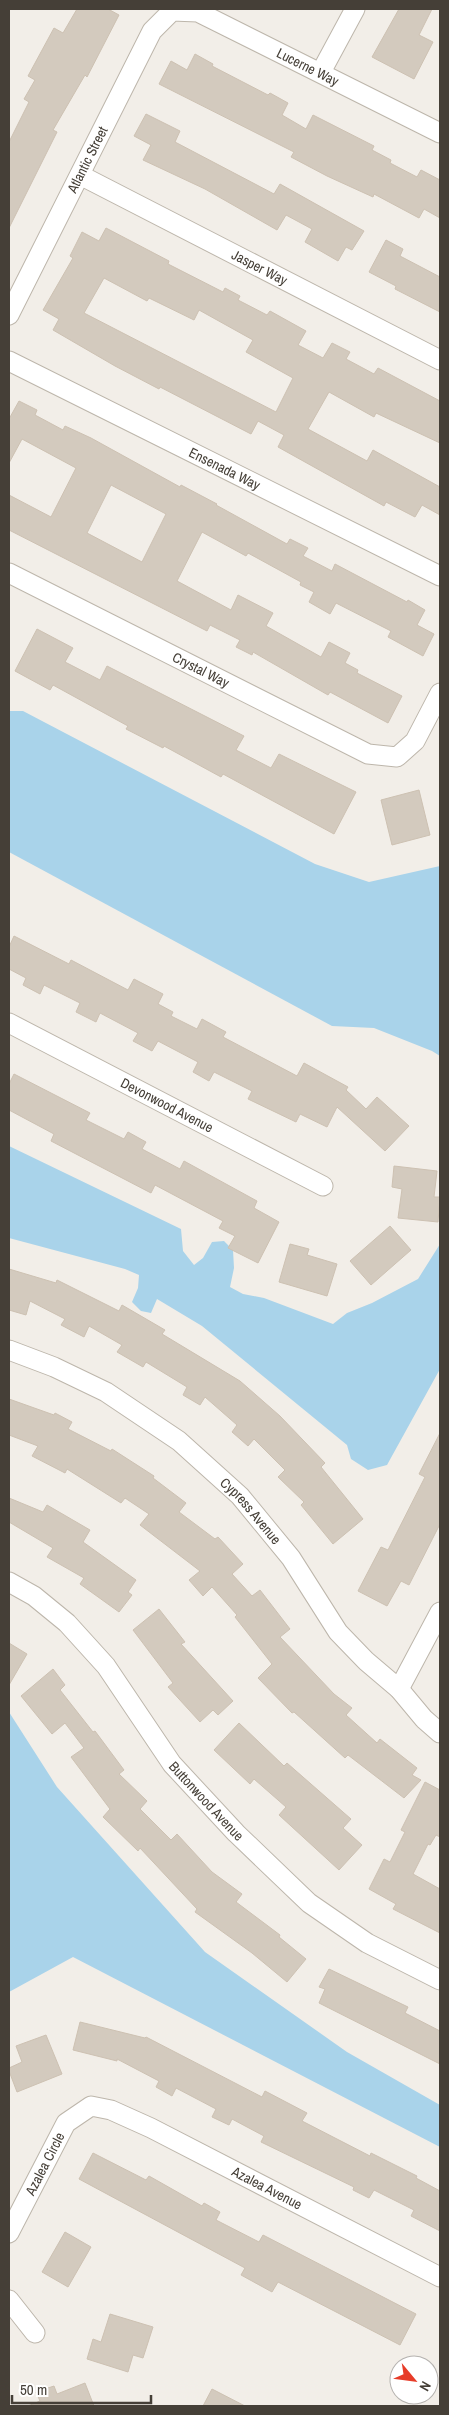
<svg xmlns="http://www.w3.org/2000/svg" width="449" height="2415" font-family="'Archivo Narrow',sans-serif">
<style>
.water{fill:#a9d3ea}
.building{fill:#d3cabe;stroke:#cdc1b2;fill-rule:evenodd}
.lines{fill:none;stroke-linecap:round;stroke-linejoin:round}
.street-casing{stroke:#bdb6ab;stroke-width:21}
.street{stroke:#fff;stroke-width:19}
.labels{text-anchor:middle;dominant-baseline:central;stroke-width:5;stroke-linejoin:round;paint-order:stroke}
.street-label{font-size:14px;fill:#453f37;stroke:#fff}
</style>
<rect width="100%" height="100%" fill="#f2eee8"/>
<!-- water -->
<path class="water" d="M9 711H23L315 864 369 882 440 866V1056L432 1051 374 1028 332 1026 9 852Z
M9 1146 181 1229 183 1251 194 1265 203 1258 212 1242 224 1241 233 1250 234 1268 230 1287 243 1294 264 1298 333 1324 347 1313 372 1303 418 1279 440 1244V1369L387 1465 368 1470 351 1459 347 1445 202 1326 157 1299 151 1313 141 1311 132 1302 138 1288 139 1275 125 1269 9 1238Z
M9 1712 57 1787 205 1952 347 2052 440 2105V2147L73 1957 9 1992Z"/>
<!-- building -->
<path class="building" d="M77 9H108L119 15 87 77 85 75 53 130 57 132 9 228V142L29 102 24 99 35 80 28 76 54 28 63 33Z
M399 9H432L419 35 433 42 414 79 372 57Z
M195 54 213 64 212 66 268 95 270 93 288 103 282 115 306 129 313 115 374 146 372 150 391 160 390 163 417 177 421 170 440 180V218L424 209 419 218 374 194 373 197 327 176 291 157 294 152 159 84 171 61 187 70Z
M146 114 180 131 175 142 274 194 280 184 364 231 352 250 346 247 338 261 305 242 312 229 286 215 277 230 205 189 143 160 151 145 134 136Z
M106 228 169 261 168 264 223 292 225 288 240 296 238 300 267 315 270 311 306 331 298 345 323 358 332 343 350 352 346 359 374 374 378 368 440 401V443L376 413 374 417 329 392 308 429 367 461 373 450 440 487V515L422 505 415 517 386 502 384 506 278 447 284 435 258 421 251 434 160 387 159 389 115 366 53 330 59 319 43 310 73 258 70 256 82 232 99 241ZM104 278 147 301 149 298 194 320 199 310 253 340 246 352 293 378 276 412 84 313Z
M386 240 403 249 400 256 440 277V312L395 289 396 286 369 272Z
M19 401 37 410 35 415 63 430 65 426 91 438 180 487 181 485 217 504 216 505 287 544 290 539 308 548 303 556 332 571 335 564 407 602 408 600 425 610 417 625 434 634 423 656 388 637 391 631 336 603 330 614 309 602 314 592 300 585 301 582 248 553 246 556 202 532 177 581 231 610 238 595 273 613 266 626 321 657 329 642 350 653 345 663 358 670 357 673 402 696 388 723 330 692 328 695 253 652 252 655 236 647 240 640 210 625 207 631 9 530V495L51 517 76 468 22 439 9 463V419ZM111 485 166 514 142 562 87 533Z
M37 629 73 648 65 662 100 680 107 666 244 736 236 750 271 768 279 754 356 792 334 834 223 774 221 777 164 746 163 748 126 729 128 726 53 685 50 690 15 671Z
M419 790 430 835 392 845 381 800Z
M14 936 69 964 71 960 128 990 134 979 163 994 158 1004 173 1012 171 1016 197 1029 202 1019 226 1032 223 1037 297 1076 304 1063 348 1087 346 1090 366 1109 377 1097 409 1126 385 1151 337 1107 327 1127 300 1114 296 1122 248 1099 252 1091 214 1072 209 1081 193 1072 198 1062 158 1041 152 1051 133 1041 138 1033 100 1013 96 1022 76 1012 80 1003 44 985 40 994 23 985 26 978 9 969V947Z
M14 1074 90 1113 86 1120 124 1139 128 1132 146 1142 142 1149 180 1169 184 1161 257 1201 254 1208 279 1222 258 1263 228 1248 235 1236 219 1228 223 1221 155 1185 151 1193 51 1141 54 1134 9 1110V1084Z
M394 1166 437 1171 434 1197H440L438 1222 398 1218 402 1189 392 1187Z
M390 1226 411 1250 371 1285 350 1261Z
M290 1244 309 1249 307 1255 337 1264 327 1296 279 1282Z
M9 1269 56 1283 57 1280 119 1311 122 1305 165 1330 162 1334 240 1381 280 1416 325 1463 321 1467 363 1519 333 1544 301 1505 304 1502 278 1477 285 1470 254 1439 248 1446 232 1432 237 1425 205 1397 200 1405 183 1395 187 1387 146 1362 143 1367 117 1352 122 1345 89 1326 84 1337 61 1325 65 1319 30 1301 26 1315 9 1310Z
M9 1399 54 1415 55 1413 72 1422 68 1429 111 1451 112 1449 154 1476 153 1478 186 1503 179 1512 215 1539 218 1537 243 1564 232 1574 252 1596 260 1590 290 1629 280 1637 334 1694 352 1708 346 1715 377 1743 380 1739 417 1768 412 1775 421 1780 404 1798 348 1755 345 1758 294 1712 292 1713 258 1678 272 1664 235 1617 237 1615 212 1587 203 1596 189 1580 200 1571 140 1525 149 1514 125 1498 121 1503 67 1469 65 1473 32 1456 38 1446 9 1435Z
M440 1433V1524L409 1585 401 1581 387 1606 358 1591 381 1547 388 1550 425 1477 419 1474Z
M9 1498 43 1512 47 1505 90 1530 83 1542 136 1580 128 1592 132 1595 119 1612 80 1584 84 1578 47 1557 53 1548 9 1522Z
M159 1609 185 1642 181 1644 233 1701 218 1715 213 1710 200 1722 168 1687 173 1683 133 1630Z
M9 1643 27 1654 9 1685Z
M53 1669 65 1685 60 1690 93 1732 95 1731 124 1770 119 1774 147 1801 140 1809 171 1840 177 1834 212 1872 242 1894 236 1902 280 1935 279 1937 306 1959 287 1982 252 1953 195 1912 197 1909 140 1848 138 1851 103 1817 110 1809 71 1757 84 1748 65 1723 52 1734 21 1696Z
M239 1723 284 1766 287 1763 351 1819 343 1828 362 1845 339 1870 279 1815 286 1807 254 1779 250 1784 214 1750Z
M425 1782 440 1790V1837L436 1835 430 1845 428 1844 413 1874 440 1889V1933L393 1909 396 1904 369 1889 384 1859 390 1862 405 1832 401 1830Z
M329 1969 408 2007 405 2013 440 2031V2064L319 2003 325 1989 319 1987Z
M80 2022 145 2038 146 2037 262 2097 265 2091 307 2113 302 2121 370 2156 371 2153 417 2176 416 2178 440 2191V2231L411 2216 414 2210 374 2190 369 2198 353 2190 354 2187 261 2142 264 2136 232 2119 229 2125 212 2117 216 2109 176 2088 172 2096 156 2087 159 2081 117 2059V2061L73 2050Z
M46 2035 62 2074 17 2092 9 2071V2068L22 2062 16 2046Z
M93 2153 146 2180 149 2176 202 2206 204 2203 220 2212 216 2220 259 2242 263 2235 416 2314 400 2345 278 2282 272 2292 241 2275 245 2268 79 2179Z
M65 2232 91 2247 68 2287 42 2272Z
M110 2314 153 2327 143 2358 133 2355 128 2372 87 2359 93 2339 101 2342Z
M85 2383 94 2406H28L40 2401 36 2392 54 2386 57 2394Z
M212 2389 245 2406H203Z"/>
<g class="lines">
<!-- street casing -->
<g class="street-casing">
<g id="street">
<path d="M321 72 355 9"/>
<path id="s1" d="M80 175 440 360"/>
<path id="s2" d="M9 315 152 31 172 11 198 12 440 133"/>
<path id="s3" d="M9 361 440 576"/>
<path id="s4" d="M9 573 368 754 397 757 415 741 440 693"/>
<path id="s5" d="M9 1023 323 1186"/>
<path id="s6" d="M9 1350 54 1367 106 1392 179 1441 240 1496 291 1558 338 1632 366 1661 399 1689 424 1719 440 1733"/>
<path id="s7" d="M9 1582 34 1596 67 1623 106 1666 172 1764 236 1833 309 1903 367 1943 440 1980"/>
<path d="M399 1689 440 1612"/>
<path id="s8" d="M9 2233 66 2123 91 2106 111 2110 151 2128 440 2277"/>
<path d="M9 2300 35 2333"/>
</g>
</g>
<!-- street -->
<use href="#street" class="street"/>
</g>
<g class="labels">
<!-- street labels -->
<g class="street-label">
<text stroke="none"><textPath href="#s2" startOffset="495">Lucerne Way</textPath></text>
<text stroke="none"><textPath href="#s2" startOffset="174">Atlantic Street</textPath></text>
<text stroke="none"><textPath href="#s1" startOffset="202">Jasper Way</textPath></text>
<text stroke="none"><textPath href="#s3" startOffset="241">Ensenada Way</textPath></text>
<text stroke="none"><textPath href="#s4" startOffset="215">Crystal Way</textPath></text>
<text stroke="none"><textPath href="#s5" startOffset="178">Devonwood Avenue</textPath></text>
<text stroke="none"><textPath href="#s6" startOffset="294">Cypress Avenue</textPath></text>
<text stroke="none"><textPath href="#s7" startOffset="298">Buttonwood Avenue</textPath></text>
<text stroke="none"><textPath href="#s8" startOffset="78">Azalea Circle</textPath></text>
<text stroke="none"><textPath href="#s8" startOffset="349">Azalea Avenue</textPath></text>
</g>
</g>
<!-- border -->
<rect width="449" height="2415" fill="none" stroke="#453f37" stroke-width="20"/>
<!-- north arrow -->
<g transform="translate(414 2380) rotate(119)"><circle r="24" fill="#ffffff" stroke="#b5b2af"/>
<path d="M0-4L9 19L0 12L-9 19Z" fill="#e73c29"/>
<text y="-8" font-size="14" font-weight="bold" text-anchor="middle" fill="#453f37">N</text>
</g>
<!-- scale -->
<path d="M12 2395v8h139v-8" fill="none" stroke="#453f37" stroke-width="2.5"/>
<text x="20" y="2395" font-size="15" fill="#453f37" stroke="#ffffff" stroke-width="4" paint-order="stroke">50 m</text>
</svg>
